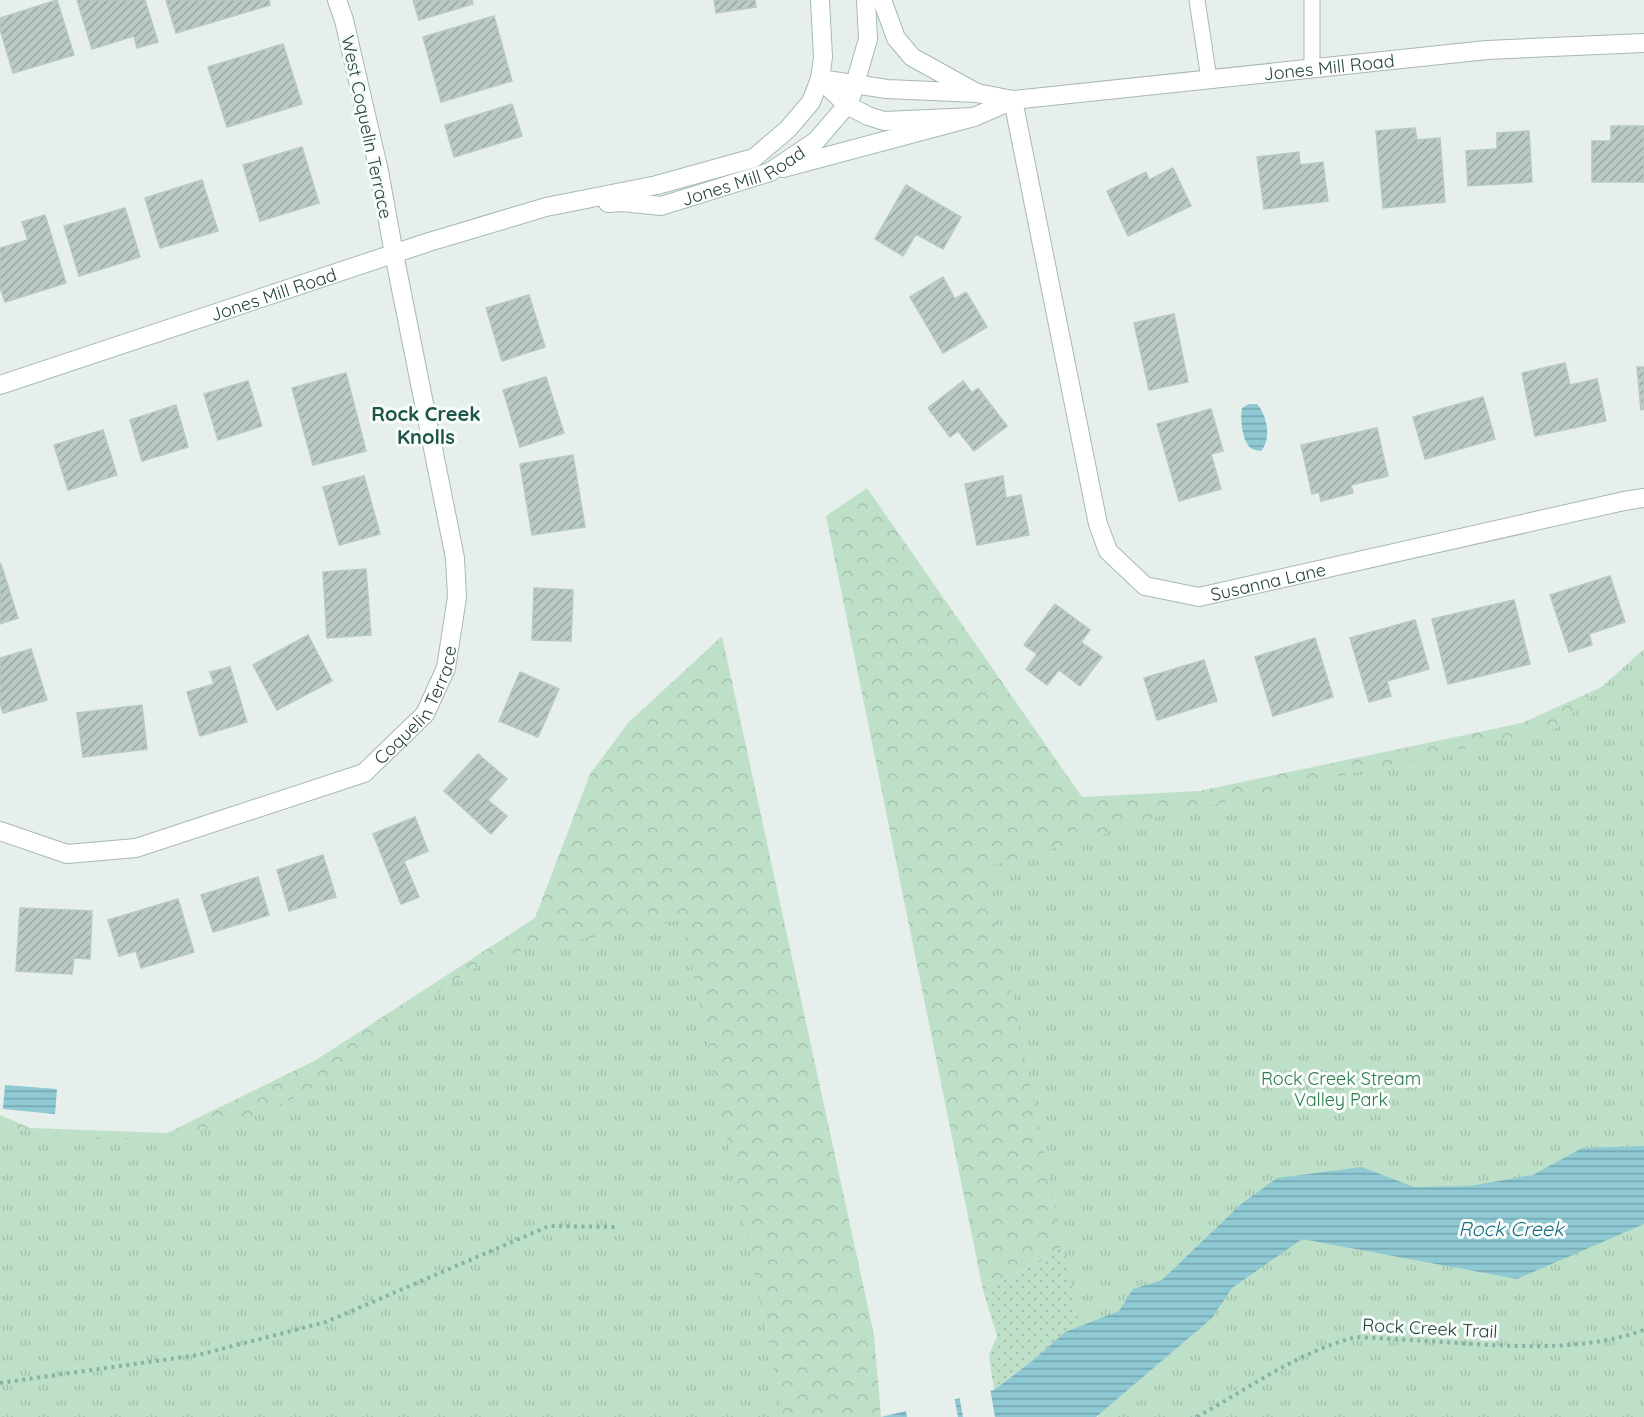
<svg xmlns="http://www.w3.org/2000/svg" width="1644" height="1417" font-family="Quicksand,sans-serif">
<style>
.grass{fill:url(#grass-dots)}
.forest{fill:url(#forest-crowns)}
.park{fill:url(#park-tufts)}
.water{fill:url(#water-rules)}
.pier{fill:#e6efeb}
.building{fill:url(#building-hatch);stroke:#b8c9c2;stroke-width:1.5}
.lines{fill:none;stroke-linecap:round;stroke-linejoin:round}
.service-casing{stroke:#a8b8b2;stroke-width:17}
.minor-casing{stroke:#a8b8b2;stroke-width:20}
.tertiary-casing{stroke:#a8b8b2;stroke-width:20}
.secondary-casing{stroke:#a4bbb3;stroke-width:20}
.path{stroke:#86b3a5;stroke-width:4;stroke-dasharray:3 4.5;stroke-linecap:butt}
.service{stroke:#fff;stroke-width:15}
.minor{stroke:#fff;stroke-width:18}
.tertiary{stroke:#fff;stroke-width:18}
.secondary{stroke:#fff;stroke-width:18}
.labels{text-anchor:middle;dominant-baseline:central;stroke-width:6;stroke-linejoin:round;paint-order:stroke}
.street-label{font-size:18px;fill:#24423a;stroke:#f7fbf9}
.park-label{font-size:18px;fill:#2d7a4b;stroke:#f7fbf9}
.neighbourhood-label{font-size:20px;font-weight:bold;fill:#1f5548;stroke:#f7fbf9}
.water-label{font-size:20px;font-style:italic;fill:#1c6f80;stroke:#f7fbf9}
</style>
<defs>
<pattern id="grass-dots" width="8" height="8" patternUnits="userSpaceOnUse" patternTransform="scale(1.5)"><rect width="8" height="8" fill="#bfe0c8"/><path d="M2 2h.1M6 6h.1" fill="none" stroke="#a4c1ad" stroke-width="1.8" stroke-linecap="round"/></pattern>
<pattern id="forest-crowns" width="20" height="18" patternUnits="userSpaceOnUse" patternTransform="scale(1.5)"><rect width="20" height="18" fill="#bfe0c8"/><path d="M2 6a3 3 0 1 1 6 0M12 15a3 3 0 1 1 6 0" fill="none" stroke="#a4c1ad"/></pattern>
<pattern id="park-tufts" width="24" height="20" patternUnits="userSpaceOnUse" patternTransform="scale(1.5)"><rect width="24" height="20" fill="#bfe0c8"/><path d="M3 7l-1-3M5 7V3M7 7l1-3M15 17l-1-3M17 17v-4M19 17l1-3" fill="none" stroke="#a4c1ad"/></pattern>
<pattern id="water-rules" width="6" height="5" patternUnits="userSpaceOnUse" patternTransform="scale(1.5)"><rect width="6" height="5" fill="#8ec9d4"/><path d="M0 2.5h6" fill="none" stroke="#74a5ad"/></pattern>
<pattern id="building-hatch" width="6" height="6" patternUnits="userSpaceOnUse" patternTransform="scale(1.5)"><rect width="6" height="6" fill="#bbcac4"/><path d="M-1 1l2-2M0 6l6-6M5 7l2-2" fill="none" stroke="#98a6a0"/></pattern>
</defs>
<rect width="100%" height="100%" fill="#e6efeb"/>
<!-- grass -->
<path class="grass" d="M1274 1096 1085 1325 1065 1332 1031 1362 994 1390 989 1355 997 1336 983 1290 1039 1262Z"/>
<!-- forest -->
<path class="forest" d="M867 488 1082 797 1199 791 1522 723 1644 668 1274 1096 1039 1262 983 1290 826 516Z
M722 636 874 1335 881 1417H0V1115L30 1128 167 1133 316 1060 535 918 590 774 628 723Z"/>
<!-- park -->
<path class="park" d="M1644 649V1417H1098L986 867 1102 835 1122 825 1556 728Z
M682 920 784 1417H0V1124C94 1149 194 1143 283 1103 306 1093 330 1081 350 1066 394 1032 433 989 483 964 510 951 542 946 571 941 608 934 645 927 682 920Z"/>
<!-- water -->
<path class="water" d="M1249 404H1257C1267 415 1272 439 1261 451 1256 450 1251 450 1248 445 1242 437 1240 417 1242 408Z
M5 1085 57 1089 55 1114 3 1109Z
M1644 1146V1224L1517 1279 1302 1239 1232 1288 1212 1318 1096 1417H881L994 1390 1031 1362 1065 1332 1119 1311 1133 1289 1162 1280 1240 1205 1277 1178 1362 1167 1414 1187 1469 1186 1533 1175 1582 1148Z"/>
<!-- pier -->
<path class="pier" d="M990 1388 995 1417H963L959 1395Z
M954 1396 958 1417H907L905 1407Z"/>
<!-- building -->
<path class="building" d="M57 0 74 55 13 73 0 29V18Z
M77 0H145L158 42 137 48 134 36 92 49Z
M166 0H269L270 5 176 33Z
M413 0H472L473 4 419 20Z
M714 0H755L756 7 716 13Z
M494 16 512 81 441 102 423 37Z
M283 44 302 104 227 127 208 67Z
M512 104 522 136 454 157 445 125Z
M1611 126H1644V182H1592V141H1611Z
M1415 128 1417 140 1440 138 1445 202 1383 208 1376 131Z
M1529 131 1532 182 1468 186 1466 151 1497 149V133Z
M302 147 319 203 260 221 243 165Z
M1299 152 1300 165 1323 162 1328 201 1264 209 1257 157Z
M1173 168 1191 206 1128 236 1107 191 1146 172 1149 180Z
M202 180 218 231 160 248 145 198Z
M906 185 961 217 943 249 916 234 903 256 875 239Z
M125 208 140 257 79 276 64 226Z
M45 215 66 283 5 302 0 287V248L28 240 22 222Z
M943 277 955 299 966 292 987 327 943 353 910 297Z
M529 295 545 347 502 361 486 308Z
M1174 314 1188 382 1149 390 1134 323Z
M1565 363 1570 385 1597 379 1606 421 1535 436 1522 373Z
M1637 367H1644V409L1641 410Z
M346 373 366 451 313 465 292 388Z
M546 377 564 433 520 447 503 390Z
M248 381 262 426 218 440 204 394Z
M963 381 972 393 978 388 1007 426 974 451 958 431 950 437 928 408Z
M1483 397 1495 439 1425 459 1413 417Z
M176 405 188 447 142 461 130 420Z
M1211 409 1223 451 1211 454 1221 489 1179 501 1157 424Z
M1377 428 1388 476 1351 485 1353 493 1321 501 1319 492 1312 494 1301 445Z
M103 430 117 475 68 490 54 445Z
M573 455 585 527 532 535 520 464Z
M364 476 380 534 339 545 323 487Z
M1003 476 1006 498 1021 495 1029 535 977 545 965 484Z
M1 564 18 618 0 624V565Z
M366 569 371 635 327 638 323 572Z
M1610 576 1625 622 1589 634 1592 645 1569 652 1550 595Z
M534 588 573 590 571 641 532 640Z
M1514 600 1530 664 1448 684 1432 619Z
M1055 604 1090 630 1081 642 1102 657 1080 686 1059 670 1047 685 1026 669 1037 654 1024 645Z
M1415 620 1429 669 1387 681 1391 696 1369 702 1350 638Z
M308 635 332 681 277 710 253 665Z
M1315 638 1333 697 1273 716 1255 657Z
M31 649 47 700 3 713 0 704V658Z
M1204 660 1217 701 1157 720 1144 678Z
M230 667 247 722 200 736 187 692 214 684 210 672Z
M520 672 559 689 538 737 499 721Z
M142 705 147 749 83 757 77 713Z
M478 754 507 779 488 800 507 816 491 834 444 791Z
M415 817 428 851 404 861 419 897 401 904 373 834Z
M323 855 336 897 289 911 277 870Z
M258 877 269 915 213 932 201 895Z
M178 899 194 952 141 968 136 951 119 956 108 920Z
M20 908 92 911 90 959 74 958 72 974 16 971Z"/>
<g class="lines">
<!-- service casing -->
<g class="service-casing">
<path id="service" d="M1197 0 1209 79
M1312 0V68"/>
</g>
<!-- minor casing -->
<g class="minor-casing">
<g id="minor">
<path id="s1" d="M1013 100 1098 524 1108 551 1145 586 1199 597 1624 501 1644 498"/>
<path id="s2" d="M0 831 67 854 136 848 364 773 425 714 446 668 457 597 455 558 394 254 379 171 344 20 337 0"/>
</g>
</g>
<!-- tertiary casing -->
<g class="tertiary-casing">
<g id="tertiary">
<path id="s3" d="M820 79 887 89 977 93 1013 100 1487 50 1644 43"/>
<path d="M820 79 847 105 868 116 884 121 974 117 1013 100"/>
</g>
</g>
<!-- secondary casing -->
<g class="secondary-casing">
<g id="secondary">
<path d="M882 0 896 38 912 57 977 93"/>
<path d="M783 168 974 117"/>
<path id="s4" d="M608 203 622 202 661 206 770 172 816 141 847 105 852 94 868 39 866 0"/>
<path id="s5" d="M0 385 429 242 546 207 657 185 754 158 788 129 811 102 820 79 823 57 820 0"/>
</g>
</g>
<!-- path -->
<path class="path" d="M0 1383 198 1355 326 1322 549 1226 619 1227
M1197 1417C1249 1388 1298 1352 1356 1337 1394 1339 1432 1341 1471 1344 1530 1347 1587 1350 1644 1330"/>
<!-- service -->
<use href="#service" class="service"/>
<!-- minor -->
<use href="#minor" class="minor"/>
<!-- tertiary -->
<use href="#tertiary" class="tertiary"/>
<!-- secondary -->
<use href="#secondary" class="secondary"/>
</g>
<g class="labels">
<!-- street labels -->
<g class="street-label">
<text stroke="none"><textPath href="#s3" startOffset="512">Jones Mill Road</textPath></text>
<text transform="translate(367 127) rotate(78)">West Coquelin Terrace</text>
<text stroke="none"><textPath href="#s4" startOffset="141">Jones Mill Road</textPath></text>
<text stroke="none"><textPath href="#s5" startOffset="288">Jones Mill Road</textPath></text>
<text stroke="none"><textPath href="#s1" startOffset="638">Susanna Lane</textPath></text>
<text stroke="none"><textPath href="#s2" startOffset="468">Coquelin Terrace</textPath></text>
<text transform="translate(1430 1328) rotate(3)">Rock Creek Trail</text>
</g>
<!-- park labels -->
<g class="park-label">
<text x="1341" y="1078">Rock Creek Stream<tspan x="1341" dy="21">Valley Park</tspan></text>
</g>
<!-- neighbourhood labels -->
<g class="neighbourhood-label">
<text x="426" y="413">Rock Creek<tspan x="426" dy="23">Knolls</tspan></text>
</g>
<!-- water labels -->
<g class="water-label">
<text x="1511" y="1228">Rock Creek</text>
</g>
</g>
</svg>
